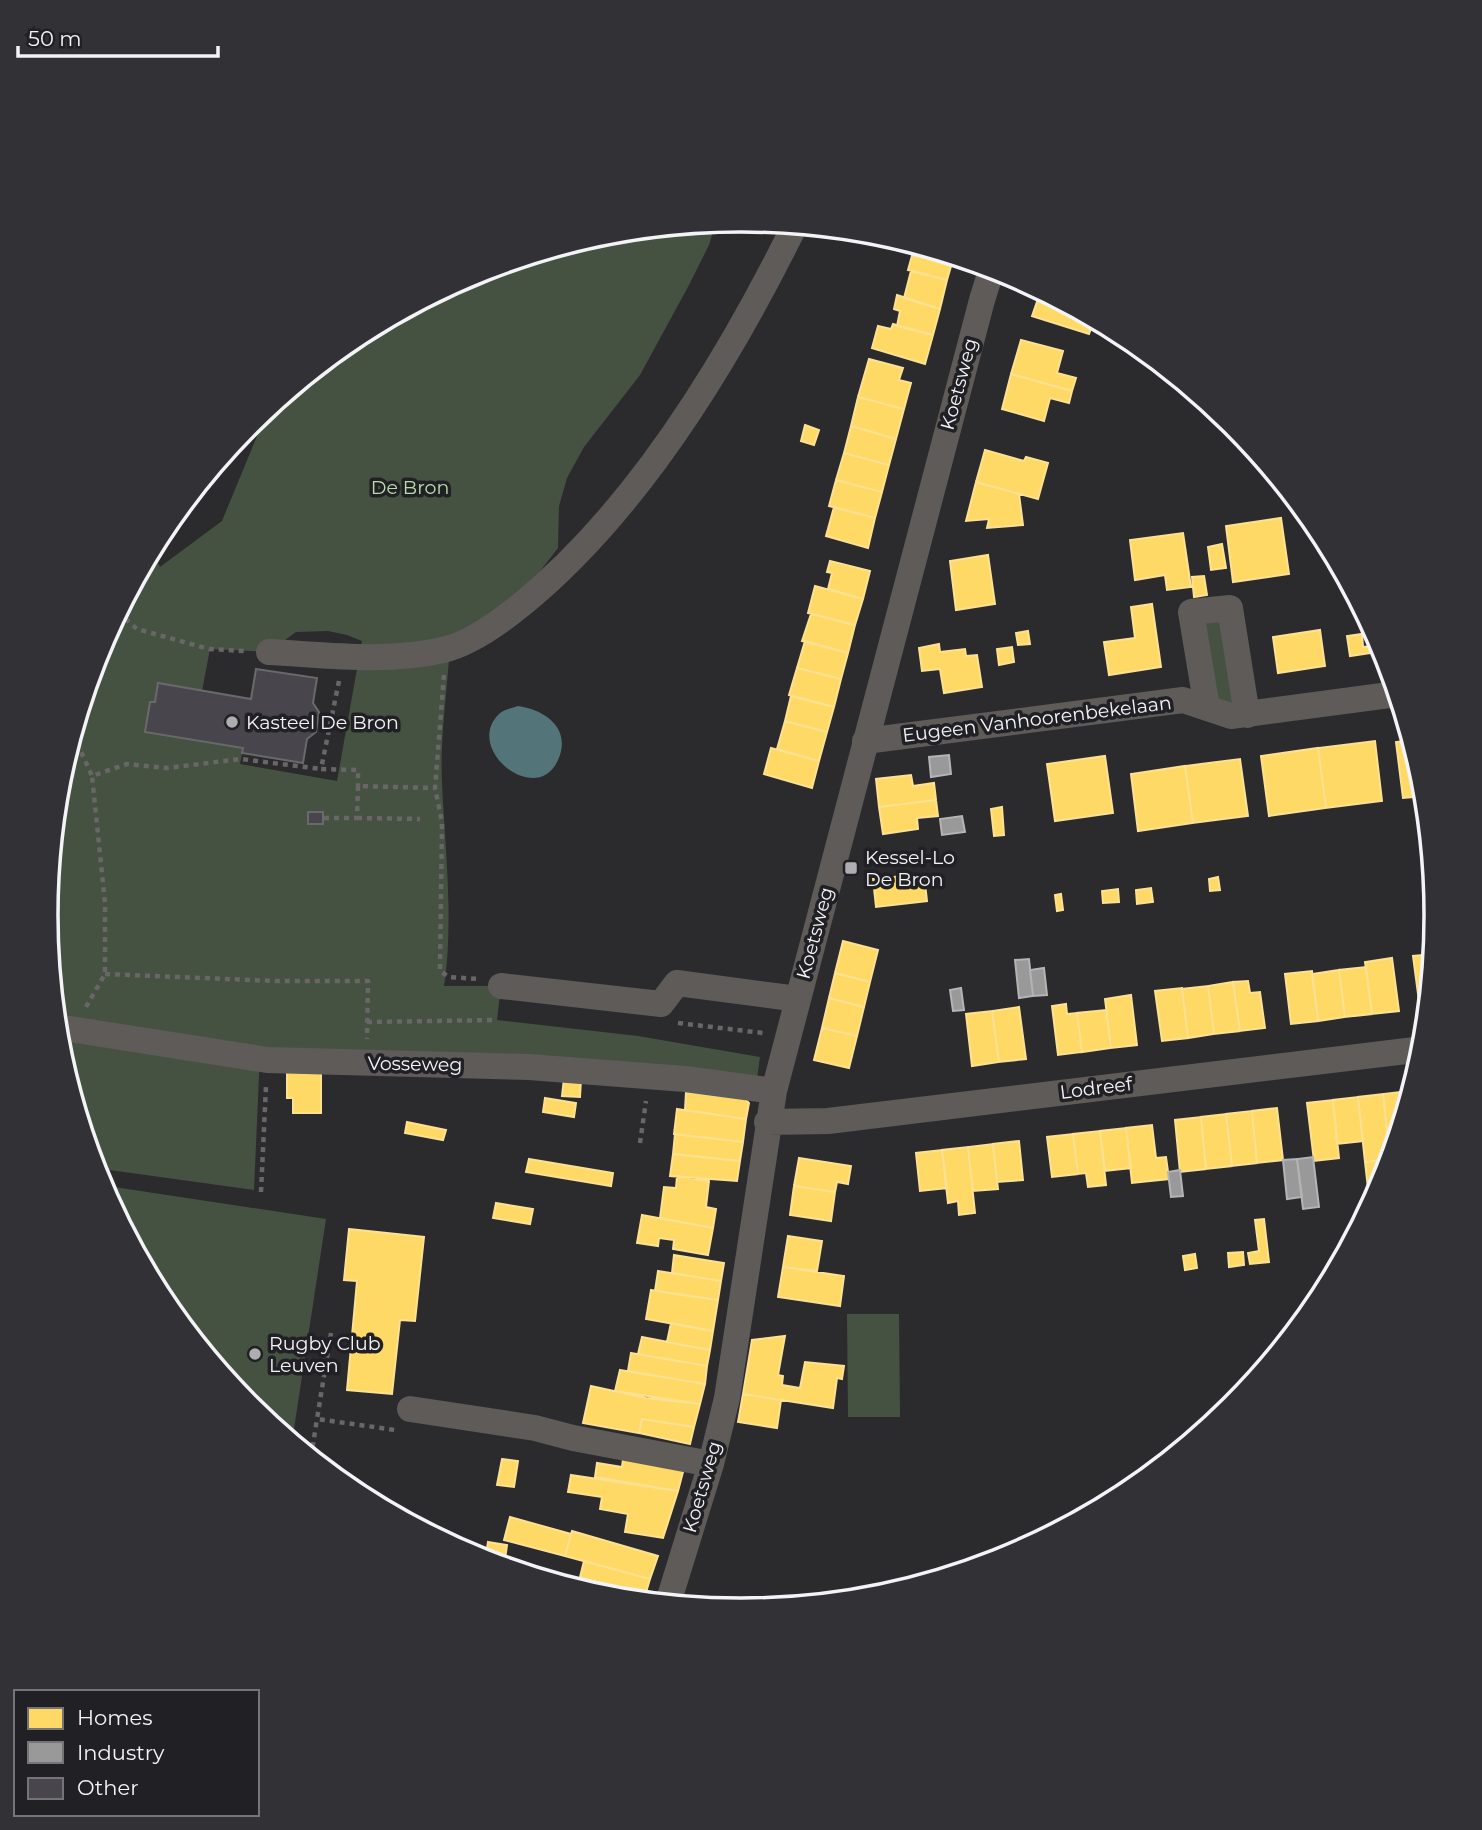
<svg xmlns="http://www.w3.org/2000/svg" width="1482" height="1830" font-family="Montserrat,sans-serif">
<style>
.green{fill:#465241;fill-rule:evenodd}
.water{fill:#537478}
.homes{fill:#ffd966;stroke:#fce192;stroke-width:2}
.industry{fill:#999;stroke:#b4b4b6;stroke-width:2}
.building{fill:#48464c;stroke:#69696b;stroke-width:2}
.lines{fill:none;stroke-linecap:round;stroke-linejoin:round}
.path{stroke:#686666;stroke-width:4.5;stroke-dasharray:5 5;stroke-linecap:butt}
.minor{stroke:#5e5b59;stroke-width:26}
.poi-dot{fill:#aeaeb1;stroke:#202025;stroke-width:2.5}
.labels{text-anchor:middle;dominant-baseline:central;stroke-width:7;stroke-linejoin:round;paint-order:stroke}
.street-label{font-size:19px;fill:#f4f4f8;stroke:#202025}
.park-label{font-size:19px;fill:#bbdbac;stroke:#202025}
.poi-label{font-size:19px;fill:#f4f4f8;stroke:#202025;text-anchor:start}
.rim{fill:none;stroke:#f4f4f8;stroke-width:3.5}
</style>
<rect width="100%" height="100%" fill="#2b2b2e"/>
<!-- green -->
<path class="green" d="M716 222 709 245 689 285 640 375 584 447 567 478 559 506 558 548 531 583 449 659C446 699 440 743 442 783 445 848 454 922 444 986H501L497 1020 638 1036 760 1057 757 1079 260 1053 254 1190 95 1168 59 1050 46 915 59 779 99 648 151 550 160 567 222 521 269 407 355 336 475 272 606 233ZM328 631 347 635 362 641 337 781 240 764 243 748 145 731 150 702H155L159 683 202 691 210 649 269 652 296 632Z
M1230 608 1247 715 1207 708 1191 612Z
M101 1185 326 1219 292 1442 249 1407 163 1301Z
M847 1314H899L900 1417H848Z"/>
<!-- water -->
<path class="water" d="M518 706C546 710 572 729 558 760 537 808 463 749 499 714 503 710 512 708 518 706Z"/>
<!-- homes -->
<path class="homes" d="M915 245 954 256 947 280 908 270Z
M911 271 947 280 940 309 904 298Z
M897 295 940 309 933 335 897 326 900 311 894 309Z
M1039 296 1056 301 1057 299 1094 319 1089 334 1032 316Z
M893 324 933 335 925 364 872 348 878 326 891 329Z
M1021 340 1063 351 1057 373 1076 378 1072 391 1011 374Z
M869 359 903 368 899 380 911 383 904 409 858 397Z
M1011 374 1072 391 1069 403 1050 398 1044 421 1002 409Z
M858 397 904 409 896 439 851 426Z
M805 425 819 430 814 445 801 441Z
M851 426 896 439 889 465 844 453Z
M985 450 1024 461 1026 457 1048 463 1038 499 976 482Z
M844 453 889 465 882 492 836 480Z
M836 480 882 492 875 518 829 506Z
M976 482 1019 494 1023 525 987 528 989 519 966 521Z
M834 507 875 518 868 548 826 536Z
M1281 518 1289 574 1233 582 1226 526Z
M1183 533 1191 587 1167 590 1165 575 1135 580 1130 540Z
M1222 544 1226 568 1211 570 1208 547Z
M988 555 995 604 956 610 950 561Z
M830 561 870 571 863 599 828 589 832 573 827 572Z
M1204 576 1207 595 1194 597 1192 577Z
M815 586 863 599 855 625 808 613Z
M1152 604 1161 667 1109 675 1104 642 1135 638 1131 607Z
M811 614 855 625 848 653 802 641Z
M1369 622 1384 651 1350 656 1347 636 1362 634 1363 647 1372 646Z
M1320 630 1325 666 1278 673 1273 637Z
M1028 631 1030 644 1018 645 1016 633Z
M805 641 848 653 841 679 797 668Z
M939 644 940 652 965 649 966 656 977 655 982 687 944 693 940 669 922 671 919 648Z
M1012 647 1014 662 999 665 997 649Z
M797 668 841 679 834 707 789 695Z
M791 696 834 707 827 732 785 721Z
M785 721 827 732 819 761 777 749Z
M1411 740 1423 780 1425 796 1403 798 1396 742Z
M1375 741 1382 801 1326 808 1318 748Z
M771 748 819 761 812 788 764 774Z
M1318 748 1326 808 1269 816 1261 756Z
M1105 756 1113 813 1055 821 1047 764Z
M1240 759 1248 816 1193 823 1185 766Z
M1185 766 1193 823 1138 831 1131 774Z
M911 775 913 786 934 783 936 800 879 807 876 779Z
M936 800 938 816 917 818 918 829 883 834 879 807Z
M1002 807 1004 835 994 836 991 809Z
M924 874 927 901 876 907 873 879Z
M1218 877 1220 890 1210 891 1209 879Z
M1151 888 1153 902 1137 904 1136 890Z
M1118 889 1119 902 1103 903 1102 891Z
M1061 894 1063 910 1057 911 1055 895Z
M843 941 878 950 870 982 835 973Z
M1433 954 1427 1008 1420 1009 1413 956Z
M1392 958 1399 1011 1372 1014 1365 962Z
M1366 967 1372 1014 1345 1017 1339 970Z
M1339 970 1345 1017 1318 1021 1312 974Z
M1312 971 1318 1021 1291 1024 1285 974Z
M835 973 870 982 864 1007 829 998Z
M1248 981 1250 993 1260 992 1265 1028 1240 1031 1233 982Z
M1233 982 1240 1031 1214 1034 1208 986Z
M1208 986 1214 1034 1188 1038 1182 989Z
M1182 988 1188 1038 1162 1041 1155 991Z
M1131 995 1137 1045 1111 1048 1105 999Z
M829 998 864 1007 857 1036 822 1028Z
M1066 1004 1067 1014 1077 1013 1082 1052 1058 1055 1052 1006Z
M1019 1007 1026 1059 999 1062 992 1011Z
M1106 1010 1111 1048 1082 1052 1077 1013Z
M992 1011 999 1062 972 1066 966 1014Z
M822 1028 857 1036 849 1068 814 1060Z
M287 1070H321V1113H293V1098H287Z
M564 1078 581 1080 580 1097 562 1096Z
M1408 1091 1409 1097 1394 1146 1389 1147 1383 1094Z
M686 1092 745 1099 749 1103 746 1119 685 1110Z
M1383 1094 1390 1159 1365 1162 1358 1097Z
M1358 1097 1363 1141 1337 1144 1333 1100Z
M545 1098 576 1103 574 1117 543 1112Z
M1333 1100 1339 1158 1314 1161 1307 1103Z
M1277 1108 1283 1160 1257 1163 1252 1111Z
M677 1109 746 1119 743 1142 674 1134Z
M1252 1111 1257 1163 1232 1166 1226 1114Z
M1226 1114 1232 1166 1206 1169 1201 1117Z
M1201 1117 1206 1169 1180 1172 1175 1120Z
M407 1122 446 1130 443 1140 405 1133Z
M1152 1125 1156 1158 1166 1157 1169 1179 1132 1183 1126 1128Z
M1126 1128 1131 1168 1105 1171 1100 1131Z
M1100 1131 1106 1185 1088 1187 1086 1173 1078 1174 1073 1134Z
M675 1134 743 1142 740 1161 673 1154Z
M1073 1134 1078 1174 1052 1177 1047 1137Z
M1019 1141 1023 1180 997 1182 993 1144Z
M993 1144 998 1189 973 1191 968 1147Z
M968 1147 975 1213 959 1215 958 1201 948 1203 942 1150Z
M942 1150 947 1188 920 1191 916 1153Z
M673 1154 740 1161 737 1181 670 1176Z
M799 1158 851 1166 848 1184 837 1182 835 1192 794 1186Z
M529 1159 613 1173 611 1186 526 1172Z
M1376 1161 1379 1190 1370 1206 1365 1162Z
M677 1176 709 1181 706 1207 716 1209 713 1228 660 1218 664 1187 676 1188Z
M794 1186 835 1192 831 1221 790 1215Z
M496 1203 533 1209 530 1224 493 1218Z
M642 1215 713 1228 708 1255 673 1249 674 1240 659 1238 658 1246 637 1243Z
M1264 1219 1269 1262 1250 1264 1248 1253 1259 1251 1255 1220Z
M349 1229 424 1237 415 1321 400 1320 392 1394 347 1390 357 1281 344 1280Z
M788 1236 822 1241 817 1271 783 1267Z
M1243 1252 1244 1265 1229 1267 1228 1253Z
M1195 1254 1197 1268 1185 1270 1183 1256Z
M674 1255 724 1263 721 1281 672 1273Z
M783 1267 844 1276 840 1306 778 1297Z
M658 1271 721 1281 718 1300 655 1291Z
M651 1290 718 1300 713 1331 646 1319Z
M671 1323 713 1331 710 1350 667 1342Z
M785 1336 778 1375 783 1376 782 1385 800 1388 805 1362 844 1366 842 1379 837 1378 833 1408 743 1394 752 1340Z
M642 1337 710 1350 707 1366 638 1354Z
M631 1353 707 1366 705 1384 628 1371Z
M620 1370 705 1384 700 1404 615 1391Z
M591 1386 646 1398 700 1404 694 1427 642 1419 639 1433 583 1423Z
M743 1394 781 1400 777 1428 738 1422Z
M642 1419 694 1427 690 1444 639 1433Z
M502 1459 518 1461 514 1487 497 1485Z
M623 1459 684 1468 678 1491 595 1477 597 1463 622 1467Z
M571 1475 678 1491 663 1538 625 1532 628 1514 600 1509 602 1497 568 1492Z
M510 1517 571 1534 565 1556 504 1540Z
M572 1531 658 1556 650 1579 565 1556Z
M488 1542 507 1545 504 1566 485 1561Z
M584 1561 650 1579 644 1599 607 1591 609 1586 580 1577Z
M575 1584 607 1591 644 1599 605 1597 574 1588Z"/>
<!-- industry -->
<path class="industry" d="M949 755 951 774 931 777 929 757Z
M962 816 965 832 942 835 940 819Z
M1029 959 1033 996 1019 998 1015 960Z
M1044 968 1047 995 1033 996 1030 970Z
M961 988 964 1010 953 1011 950 990Z
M1313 1157 1319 1207 1303 1209 1297 1159Z
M1297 1159 1302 1197 1287 1199 1283 1160Z
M1180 1170 1183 1196 1171 1197 1168 1172Z"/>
<!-- building -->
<path class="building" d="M256 669 317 678 313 703 319 712 316 732 307 739 303 763 242 753 243 748 145 732 150 702H155L158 683 251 699Z
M308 812H323V824H308Z"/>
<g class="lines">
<!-- path -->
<path class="path" d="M118 612 137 629 209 649 244 651
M444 675 435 788 442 822 440 971 449 977 479 979
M339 681 321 769 358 770V786
M73 734 92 776 127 764 167 768 241 759 321 769
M324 818H357L358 786 435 788
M357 818 420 819
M105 974 275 981H368L367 1039
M86 1007 105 974V903L92 776
M367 1022 497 1020
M678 1023 763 1033
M640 1143 646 1101
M261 1192 266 1086
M331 1333 317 1419 395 1430
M311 1457 317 1419"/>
<!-- minor -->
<path class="minor" d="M269 652C326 655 387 663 443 650 470 644 500 622 521 605 638 510 729 359 795 225
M1207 708 1191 612 1230 608 1247 715
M865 741 1183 700 1231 716 1397 694
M501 986 661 1004 677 983 798 999
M57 1027 267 1060 529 1067 685 1079 774 1091
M767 1122 828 1121 1423 1049
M410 1409 535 1428 573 1438 711 1464
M668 1603 711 1464 727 1398 774 1091 982 300 992 268"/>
</g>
<!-- markers -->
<g class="poi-dot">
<circle cx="232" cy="722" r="7"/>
<rect x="844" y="861" width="14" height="14" rx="3.5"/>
<circle cx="255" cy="1354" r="7"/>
</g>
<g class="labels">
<!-- street labels -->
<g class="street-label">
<text transform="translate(959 384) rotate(-75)">Koetsweg</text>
<text transform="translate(1037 719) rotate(-7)">Eugeen Vanhoorenbekelaan</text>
<text transform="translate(815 933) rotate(-75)">Koetsweg</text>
<text transform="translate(415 1064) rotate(1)">Vosseweg</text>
<text transform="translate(1096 1088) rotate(-7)">Lodreef</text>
<text transform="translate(702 1487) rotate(-74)">Koetsweg</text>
</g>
<!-- park labels -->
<g class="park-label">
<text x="410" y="487">De Bron</text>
</g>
<!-- poi labels -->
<g class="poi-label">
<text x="246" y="722">Kasteel De Bron</text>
<text x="865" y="857">Kessel-Lo<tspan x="865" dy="22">De Bron</tspan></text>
<text x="269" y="1343">Rugby Club<tspan x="269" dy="22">Leuven</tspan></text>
</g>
</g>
<!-- crop -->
<path d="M0 0H1482V1830H0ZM58 915a683 683 0 1 1 1366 0a683 683 0 1 1-1366 0Z" fill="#313136" fill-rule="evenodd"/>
<path class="rim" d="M58 915a683 683 0 1 1 1366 0a683 683 0 1 1-1366 0Z"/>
<!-- legend -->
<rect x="14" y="1690" width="245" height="126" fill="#202025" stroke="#757579" stroke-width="2"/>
<rect x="28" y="1708" width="35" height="21" fill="#ffd966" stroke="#757579" stroke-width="2"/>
<text x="77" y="1725" font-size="21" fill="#f4f4f8">Homes</text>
<rect x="28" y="1742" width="35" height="21" fill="#999999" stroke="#757579" stroke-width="2"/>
<text x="77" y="1760" font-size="21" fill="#f4f4f8">Industry</text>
<rect x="28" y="1778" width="35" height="21" fill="#48464c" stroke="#757579" stroke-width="2"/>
<text x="77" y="1795" font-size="21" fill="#f4f4f8">Other</text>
<!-- scale -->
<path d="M18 46v10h200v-10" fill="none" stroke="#f4f4f8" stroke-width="3.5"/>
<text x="28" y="46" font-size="21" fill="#f4f4f8" stroke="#202025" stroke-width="5" paint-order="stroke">50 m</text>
</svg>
